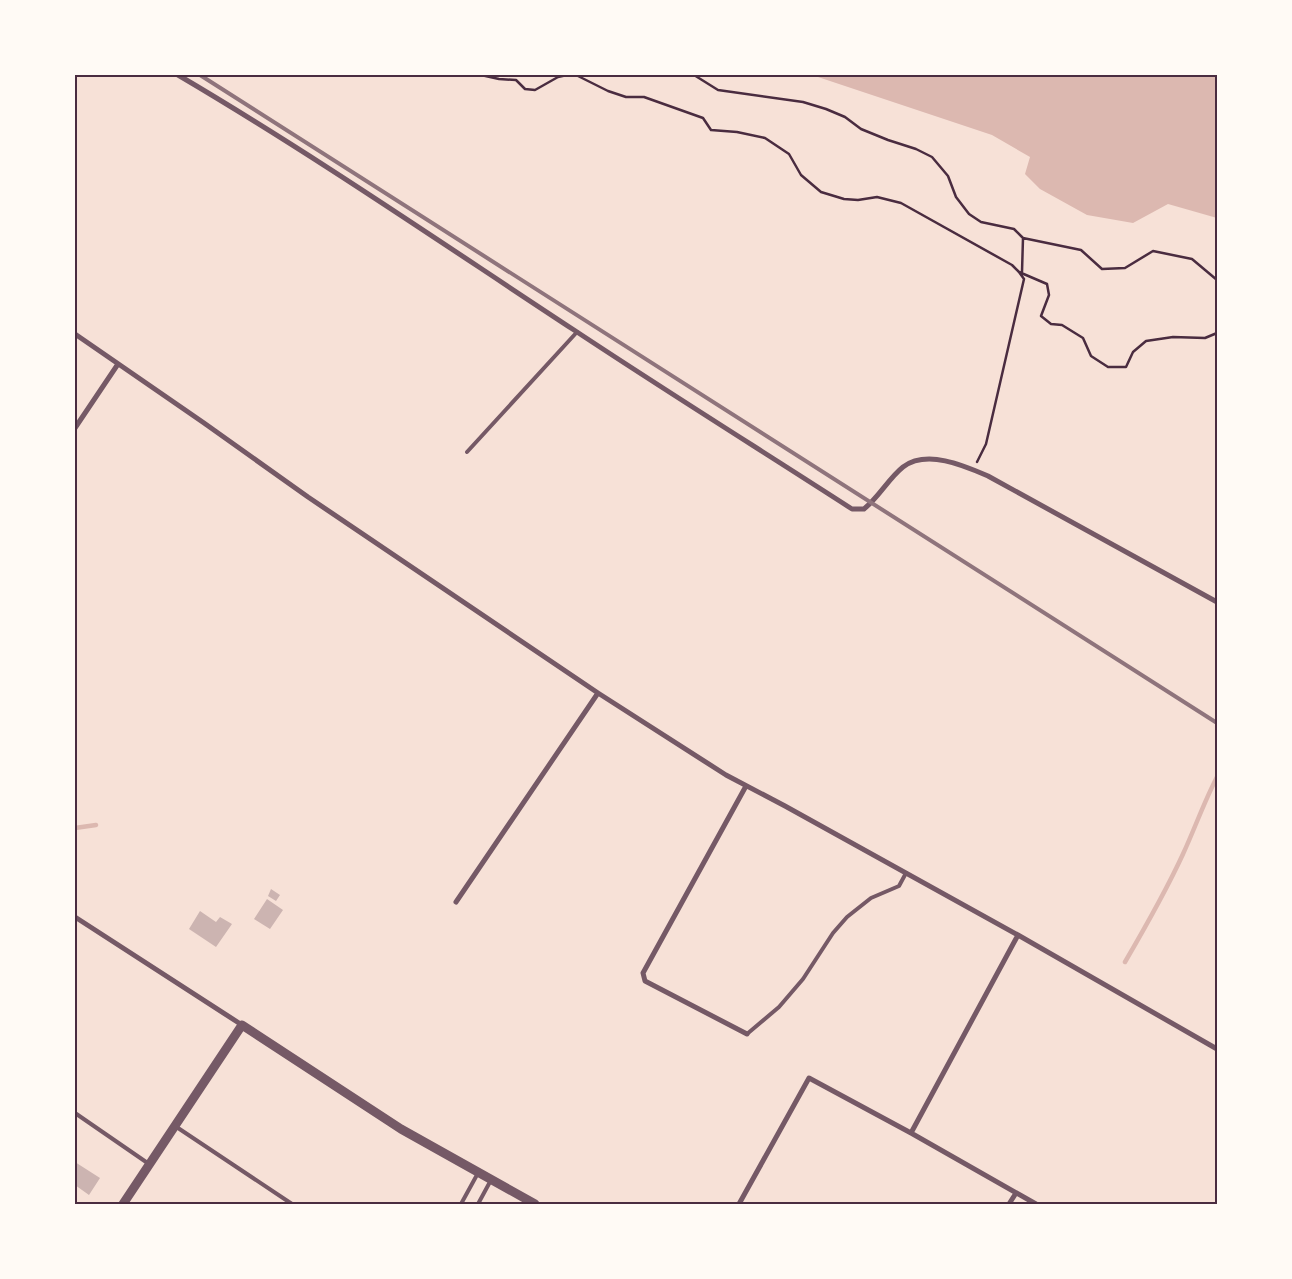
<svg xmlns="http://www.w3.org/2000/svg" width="1292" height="1279" font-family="Barlow,sans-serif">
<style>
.water{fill:#dcb8b0}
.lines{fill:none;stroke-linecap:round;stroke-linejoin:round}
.stream{stroke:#dcb8b0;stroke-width:4.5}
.building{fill:#ccb4b1}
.path{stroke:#4a2c40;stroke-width:2.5}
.service{stroke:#755966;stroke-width:4}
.minor{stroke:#755966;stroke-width:5}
.tertiary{stroke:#755966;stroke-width:9}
.rail{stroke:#8f747c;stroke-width:4}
.neatline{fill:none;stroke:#4a2c40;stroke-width:2}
</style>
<rect width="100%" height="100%" fill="#f7e1d7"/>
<!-- water -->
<path class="water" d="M812 75H1217V218L1168 204 1133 223 1087 215 1040 189 1025 174 1030 157 992 135Z"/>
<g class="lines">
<!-- stream -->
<path class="stream" d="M75 828 96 825
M1125 962C1146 926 1166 891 1183 854 1195 828 1204 802 1217 777"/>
</g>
<!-- building -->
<path class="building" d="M271 889 280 895 276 901 268 896Z
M267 899 283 910 270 929 254 919Z
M200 911 216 922 220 917 232 924 216 947 189 929Z
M75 1162 100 1178 89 1195 75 1185Z"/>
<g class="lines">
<!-- path -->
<path class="path" d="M481 75 499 79 516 80 525 89 535 90 558 77 567 75
M576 75 608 91 626 97H644L703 118 711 130 737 132 765 138 789 154 801 175 821 192 844 199 858 200 877 197 901 203 1012 265 1019 272 1047 284 1049 295 1041 316 1051 324 1062 325 1083 338 1091 356 1108 367H1126L1133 352 1146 341 1173 337 1205 338 1217 333
M694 75 718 90 803 102 826 109 845 117 861 129 888 140 916 149 932 157 948 176 956 197 969 214 981 222 1014 229 1023 238 1081 250 1102 269 1125 268 1153 251 1192 259 1217 280
M1022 272 1023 238
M977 462 986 444 1024 279 1019 272"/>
<!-- service -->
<path class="service" d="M467 452 577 332
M747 1034 779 1007 803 979 833 933 847 917 871 898 899 886 906 873
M75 1113 149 1164
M175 1126 292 1204
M461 1204 478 1173
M478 1204 491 1180"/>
<!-- minor -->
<path class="minor" d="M178 75C314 155 443 244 574 330 666 391 759 449 852 509H864C879 497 889 478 903 467 927 449 965 466 988 476L1217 602
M75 334 204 423 308 497 598 693 726 775 785 806 1018 935 1217 1049
M75 428 118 364
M746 786 643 973 645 981 747 1034
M456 902 598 693
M75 917 242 1025
M911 1133 1018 935
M739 1204 809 1078 911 1133 1036 1204
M1009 1204 1016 1193"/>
<!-- tertiary -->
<path class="tertiary" d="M123 1204 242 1025 401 1129 535 1204"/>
<!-- rail -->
<path class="rail" d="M200 75 1217 723"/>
</g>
<!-- border -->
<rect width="1292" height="1279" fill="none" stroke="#fffaf5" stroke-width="152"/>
<rect x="76" y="76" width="1140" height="1127" class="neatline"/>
</svg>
